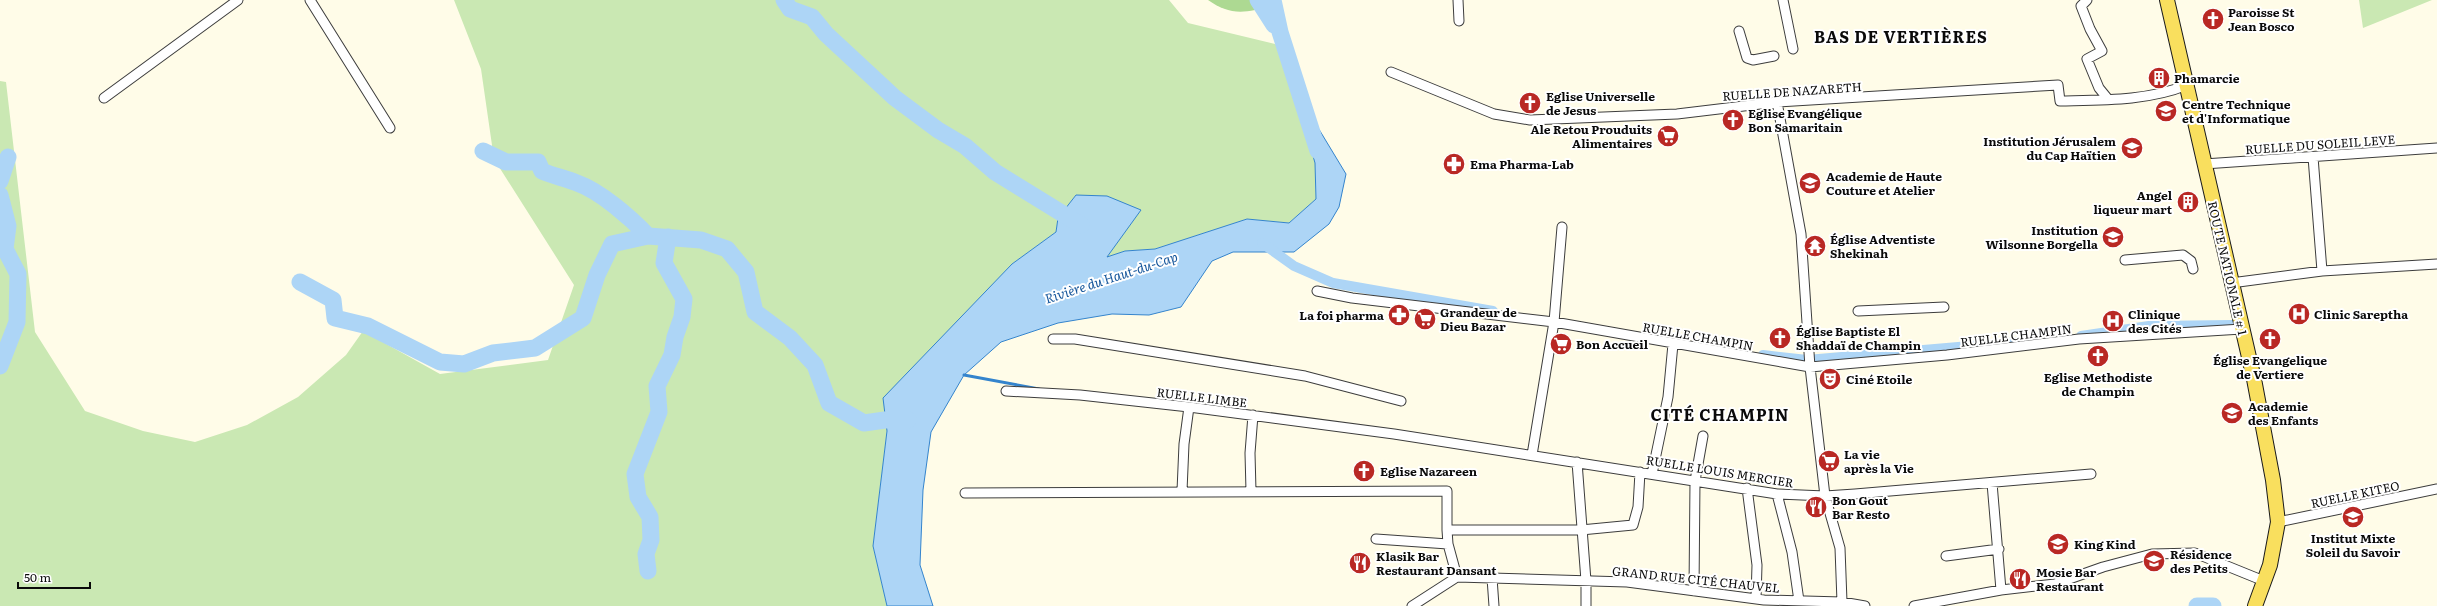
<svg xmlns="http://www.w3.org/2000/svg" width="2437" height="606" font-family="Literata,serif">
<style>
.green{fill:#cae8b3}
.forest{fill:#add992}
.water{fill:#add5f6;stroke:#3484cd}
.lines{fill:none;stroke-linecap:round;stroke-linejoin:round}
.stream{stroke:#3484cd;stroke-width:3}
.canal{stroke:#add5f6;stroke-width:10}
.river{stroke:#add5f6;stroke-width:17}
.minor-casing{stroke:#3d3d3d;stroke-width:11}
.primary-casing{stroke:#1b1b1b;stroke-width:16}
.minor{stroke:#fff;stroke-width:9}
.primary{stroke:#f9df5e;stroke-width:14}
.labels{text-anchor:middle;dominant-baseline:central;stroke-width:4;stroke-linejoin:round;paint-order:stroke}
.poi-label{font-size:12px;font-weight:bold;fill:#0a0a0a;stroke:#fff;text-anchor:start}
.street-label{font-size:12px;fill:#0a0a0a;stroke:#fff}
.water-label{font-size:13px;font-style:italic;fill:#15569b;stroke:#fff}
.district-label{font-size:16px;font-weight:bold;letter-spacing:1px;fill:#0a0a0a;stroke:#fff}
</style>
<rect width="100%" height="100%" fill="#fffce8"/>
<!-- green -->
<path class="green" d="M454 0H1169L1188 23 1275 44 1287 59 1315 163 1316 199 1289 223 1247 219 1155 249 1125 251 1106 258 1076 195 1058 218 1056 232 1012 264 887 431 873 546 887 606H0V81L6 82 35 332 85 411 143 431 195 442 247 425 298 397 346 355 363 331 440 374 548 360 574 285 494 159 481 69Z
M2359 0H2432L2363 28Z"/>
<!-- forest -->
<path class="forest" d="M1208 0H1262V1L1255 10C1236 14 1224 11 1208 0Z"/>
<!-- water -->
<path class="water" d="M1317 126 1346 174 1339 207 1329 224 1294 252H1233L1212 261 1181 307 1149 315 1112 314 1058 323 1001 342 964 375 931 432 923 490 920 565 933 606H887L873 546 887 431 883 398 1012 264 1056 232 1058 218 1076 195 1107 196 1141 210 1107 257 1125 251 1155 249 1247 219 1289 223 1316 199 1315 163 1306 131Z"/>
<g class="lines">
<!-- stream -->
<path class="stream" d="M964 375 1039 389"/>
<!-- canal -->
<path class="canal" d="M1262 243 1294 266 1333 283 1493 311
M2081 336 2149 326 2233 325
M1763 355 1807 360 2028 341"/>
<!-- river -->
<path class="river" d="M784 0 790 9 812 17 826 34 895 98 938 130 965 146 995 172 1081 225
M1258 0 1274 25
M1273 0 1280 32 1318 151
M483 151 506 162H538L542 171C553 176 565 178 577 183 600 191 631 218 648 236
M0 181 8 157
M0 195 8 226 5 249 18 274 17 322 0 366
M300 282 333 300 335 318 368 326 440 362 464 364 493 353 535 348 583 318 597 275 612 244 648 236 701 240 727 249 746 272 755 312 790 338 815 365 829 403 864 423 885 420H908
M648 571 646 554 651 540 650 517 638 497 635 474 659 412 657 386 672 355 675 337 682 317 684 299 664 263 668 237
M2197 606H2213"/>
<!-- minor casing -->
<g class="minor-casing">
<path id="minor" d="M310 0 390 128
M1458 0 1459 21
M1783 0 1793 49
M2087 0 2081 6 2090 29 2102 51 2087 59 2099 88 2108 99
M1739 31 1747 58 1753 60 1774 56
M1391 72 1494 114 1530 120 1677 114 1777 102 2058 85 2060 101C2102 100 2148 101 2187 85
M104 98 238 0
M1777 102 1801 234 1810 367 1825 496 1840 548 1842 602
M2313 157 2322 271
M2204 164 2437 148
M2125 260 2183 255 2191 261 2193 269
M2231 283 2322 271 2437 264
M1317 291 1352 298 1554 322 1810 367 1947 355 2079 339 2242 329
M1858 311 1944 307
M1053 339H1075L1305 376 1401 401
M1006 391 1080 395 1189 407 1394 434 1777 494 1825 496 1855 494 2091 474
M1532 455 1554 322 1562 227
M1577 462 1586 581V606
M1652 474 1668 397 1673 344
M1992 483 2001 590
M1747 488 1757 565 1756 599
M1182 491 1184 444 1189 407
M1251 491 1250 453 1253 415
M965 493 1447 491V530H1581L1633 525 1638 507 1640 472
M1777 494 1792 552 1799 601
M2278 522 2437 489
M1376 539 1448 544 1447 530
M1448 544 1457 577
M1946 556 1999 549
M1492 578 1494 606
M1694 591 1695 481 1703 436
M1412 606 1457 577 1627 582 1764 600 1842 602 1865 606
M1914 606 2001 590 2055 584 2103 567 2152 554 2195 553 2264 581"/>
</g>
<!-- primary casing -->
<g class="primary-casing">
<path id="primary" d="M2167 0 2254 379 2273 480 2278 522 2270 565 2255 606"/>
</g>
<!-- minor -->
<use href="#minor" class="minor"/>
<!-- primary -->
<use href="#primary" class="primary"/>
</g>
<!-- icons -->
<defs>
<g id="church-disc" transform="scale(1.15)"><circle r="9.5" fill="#b92824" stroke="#fff"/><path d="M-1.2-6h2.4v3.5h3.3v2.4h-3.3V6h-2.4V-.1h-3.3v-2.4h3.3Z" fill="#fff"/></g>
<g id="building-disc" transform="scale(1.15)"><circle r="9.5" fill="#b92824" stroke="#fff"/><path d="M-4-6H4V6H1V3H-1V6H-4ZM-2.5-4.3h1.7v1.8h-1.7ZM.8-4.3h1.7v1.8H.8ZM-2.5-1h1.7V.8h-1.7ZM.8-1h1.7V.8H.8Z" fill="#fff"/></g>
<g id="university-disc" transform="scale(1.15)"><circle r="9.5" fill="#b92824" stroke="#fff"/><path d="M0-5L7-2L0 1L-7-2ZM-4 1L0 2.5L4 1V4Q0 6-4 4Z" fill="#fff"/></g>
<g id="supermarket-disc" transform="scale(1.15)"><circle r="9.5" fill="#b92824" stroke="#fff"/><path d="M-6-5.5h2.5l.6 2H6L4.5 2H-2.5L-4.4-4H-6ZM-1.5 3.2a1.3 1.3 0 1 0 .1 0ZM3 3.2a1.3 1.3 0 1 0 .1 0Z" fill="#fff"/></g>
<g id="school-disc" transform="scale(1.15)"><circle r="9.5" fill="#b92824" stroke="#fff"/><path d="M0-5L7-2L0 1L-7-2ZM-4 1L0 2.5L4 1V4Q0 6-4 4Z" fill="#fff"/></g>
<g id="pharmacy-disc" transform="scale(1.15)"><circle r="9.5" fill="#b92824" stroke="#fff"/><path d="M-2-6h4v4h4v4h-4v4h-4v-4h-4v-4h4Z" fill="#fff"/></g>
<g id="temple-disc" transform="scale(1.15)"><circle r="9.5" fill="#b92824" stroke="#fff"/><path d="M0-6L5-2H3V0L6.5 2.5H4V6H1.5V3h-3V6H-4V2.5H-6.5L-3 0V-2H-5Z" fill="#fff"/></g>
<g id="hospital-disc" transform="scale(1.15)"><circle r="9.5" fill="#b92824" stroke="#fff"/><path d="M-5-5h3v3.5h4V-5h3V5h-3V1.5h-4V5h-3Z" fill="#fff"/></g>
<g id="theatre-disc" transform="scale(1.15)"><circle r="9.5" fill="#b92824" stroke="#fff"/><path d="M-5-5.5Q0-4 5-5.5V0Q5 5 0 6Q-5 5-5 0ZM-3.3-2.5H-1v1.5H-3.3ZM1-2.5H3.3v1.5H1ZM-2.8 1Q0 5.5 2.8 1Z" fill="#fff"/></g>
<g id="restaurant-disc" transform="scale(1.15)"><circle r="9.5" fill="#b92824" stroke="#fff"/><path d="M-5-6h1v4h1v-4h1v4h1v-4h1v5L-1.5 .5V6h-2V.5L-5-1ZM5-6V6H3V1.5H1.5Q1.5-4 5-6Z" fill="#fff"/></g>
</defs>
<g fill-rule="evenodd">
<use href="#church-disc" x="2213" y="19"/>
<use href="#building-disc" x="2159" y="78"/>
<use href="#church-disc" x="1530" y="103"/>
<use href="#university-disc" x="2166" y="111"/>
<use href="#church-disc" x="1733" y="120"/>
<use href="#supermarket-disc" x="1668" y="136"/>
<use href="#school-disc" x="2132" y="148"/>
<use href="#pharmacy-disc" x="1454" y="164"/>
<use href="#university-disc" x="1810" y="183"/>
<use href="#building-disc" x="2188" y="202"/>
<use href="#school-disc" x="2113" y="237"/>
<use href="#temple-disc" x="1815" y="246"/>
<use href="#hospital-disc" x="2299" y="314"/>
<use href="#pharmacy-disc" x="1399" y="315"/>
<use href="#supermarket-disc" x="1425" y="319"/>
<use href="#hospital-disc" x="2113" y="321"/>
<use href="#church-disc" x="1780" y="338"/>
<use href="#church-disc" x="2270" y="339"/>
<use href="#supermarket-disc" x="1561" y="344"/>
<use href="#church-disc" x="2098" y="356"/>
<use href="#theatre-disc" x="1830" y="379"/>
<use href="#school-disc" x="2232" y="413"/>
<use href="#supermarket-disc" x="1829" y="461"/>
<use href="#church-disc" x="1364" y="471"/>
<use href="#restaurant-disc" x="1816" y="507"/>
<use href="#school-disc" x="2353" y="517"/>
<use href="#school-disc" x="2058" y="544"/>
<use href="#school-disc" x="2154" y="561"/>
<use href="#restaurant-disc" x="1360" y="563"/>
<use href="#restaurant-disc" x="2020" y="579"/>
</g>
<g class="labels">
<!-- poi labels -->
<g class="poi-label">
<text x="2228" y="12">Paroisse St<tspan x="2228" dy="14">Jean Bosco</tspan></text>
<text x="2174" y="78">Phamarcie</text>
<text x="1546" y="96">Eglise Universelle<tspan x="1546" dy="14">de Jesus</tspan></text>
<text x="2182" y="104">Centre Technique<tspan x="2182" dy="14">et d'Informatique</tspan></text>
<text x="1748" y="113">Eglise Evangélique<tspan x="1748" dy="14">Bon Samaritain</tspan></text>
<text x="1652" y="129" text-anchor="end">Ale Retou Prouduits<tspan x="1652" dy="14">Alimentaires</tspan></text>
<text x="2116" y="141" text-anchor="end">Institution Jérusalem<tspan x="2116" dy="14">du Cap Haïtien</tspan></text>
<text x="1470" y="164">Ema Pharma-Lab</text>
<text x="1826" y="176">Academie de Haute<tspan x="1826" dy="14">Couture et Atelier</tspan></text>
<text x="2172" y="195" text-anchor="end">Angel<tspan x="2172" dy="14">liqueur mart</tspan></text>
<text x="2098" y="230" text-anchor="end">Institution<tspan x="2098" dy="14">Wilsonne Borgella</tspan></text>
<text x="1830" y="239">Église Adventiste<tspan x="1830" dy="14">Shekinah</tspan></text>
<text x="1440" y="312">Grandeur de<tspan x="1440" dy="14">Dieu Bazar</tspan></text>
<text x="2128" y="314">Clinique<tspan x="2128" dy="14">des Cités</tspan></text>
<text x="2314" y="314">Clinic Sareptha</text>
<text x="1384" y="315" text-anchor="end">La foi pharma</text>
<text x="1796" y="331">Église Baptiste El<tspan x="1796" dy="14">Shaddaï de Champin</tspan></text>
<text x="1576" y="344">Bon Accueil</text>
<text x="2270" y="360" text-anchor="middle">Église Evangelique<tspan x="2270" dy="14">de Vertiere</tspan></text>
<text x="2098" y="377" text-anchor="middle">Eglise Methodiste<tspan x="2098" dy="14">de Champin</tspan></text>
<text x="1846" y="379">Ciné Etoile</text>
<text x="2248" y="406">Academie<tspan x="2248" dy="14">des Enfants</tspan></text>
<text x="1844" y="454">La vie<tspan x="1844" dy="14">après la Vie</tspan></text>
<text x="1380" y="471">Eglise Nazareen</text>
<text x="1832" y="500">Bon Gout<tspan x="1832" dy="14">Bar Resto</tspan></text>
<text x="2353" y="538" text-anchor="middle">Institut Mixte<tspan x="2353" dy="14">Soleil du Savoir</tspan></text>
<text x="2074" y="544">King Kind</text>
<text x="2170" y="554">Résidence<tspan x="2170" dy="14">des Petits</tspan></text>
<text x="1376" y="556">Klasik Bar<tspan x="1376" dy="14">Restaurant Dansant</tspan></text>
<text x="2036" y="572">Mosie Bar<tspan x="2036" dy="14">Restaurant</tspan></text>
</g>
<!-- street labels -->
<g class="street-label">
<text transform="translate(1792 91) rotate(-4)">RUELLE DE NAZARETH</text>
<text transform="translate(2320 144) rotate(-4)">RUELLE DU SOLEIL LEVE</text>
<text transform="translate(2228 268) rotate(77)">ROUTE NATIONALE # 1</text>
<text transform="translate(2016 335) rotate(-7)">RUELLE CHAMPIN</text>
<text transform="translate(1698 336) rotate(10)">RUELLE CHAMPIN</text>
<text transform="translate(1202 397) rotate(7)">RUELLE LIMBE</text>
<text transform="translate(1720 471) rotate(9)">RUELLE LOUIS MERCIER</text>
<text transform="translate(2355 494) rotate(-12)">RUELLE KITEO</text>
<text transform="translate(1696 579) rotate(6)">GRAND RUE CITÉ CHAUVEL</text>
</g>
<!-- water labels -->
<g class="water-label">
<text transform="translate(1111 277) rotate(-18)">Rivière du Haut-du-Cap</text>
</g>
<!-- district labels -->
<g class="district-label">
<text x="1901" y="36">BAS DE VERTIÈRES</text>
<text x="1720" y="414">CITÉ CHAMPIN</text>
</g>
</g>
<!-- scale -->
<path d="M18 582v6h72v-6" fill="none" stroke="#0a0a0a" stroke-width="2"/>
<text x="24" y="582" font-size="12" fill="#0a0a0a" stroke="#ffffff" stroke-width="3" paint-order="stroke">50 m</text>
</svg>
